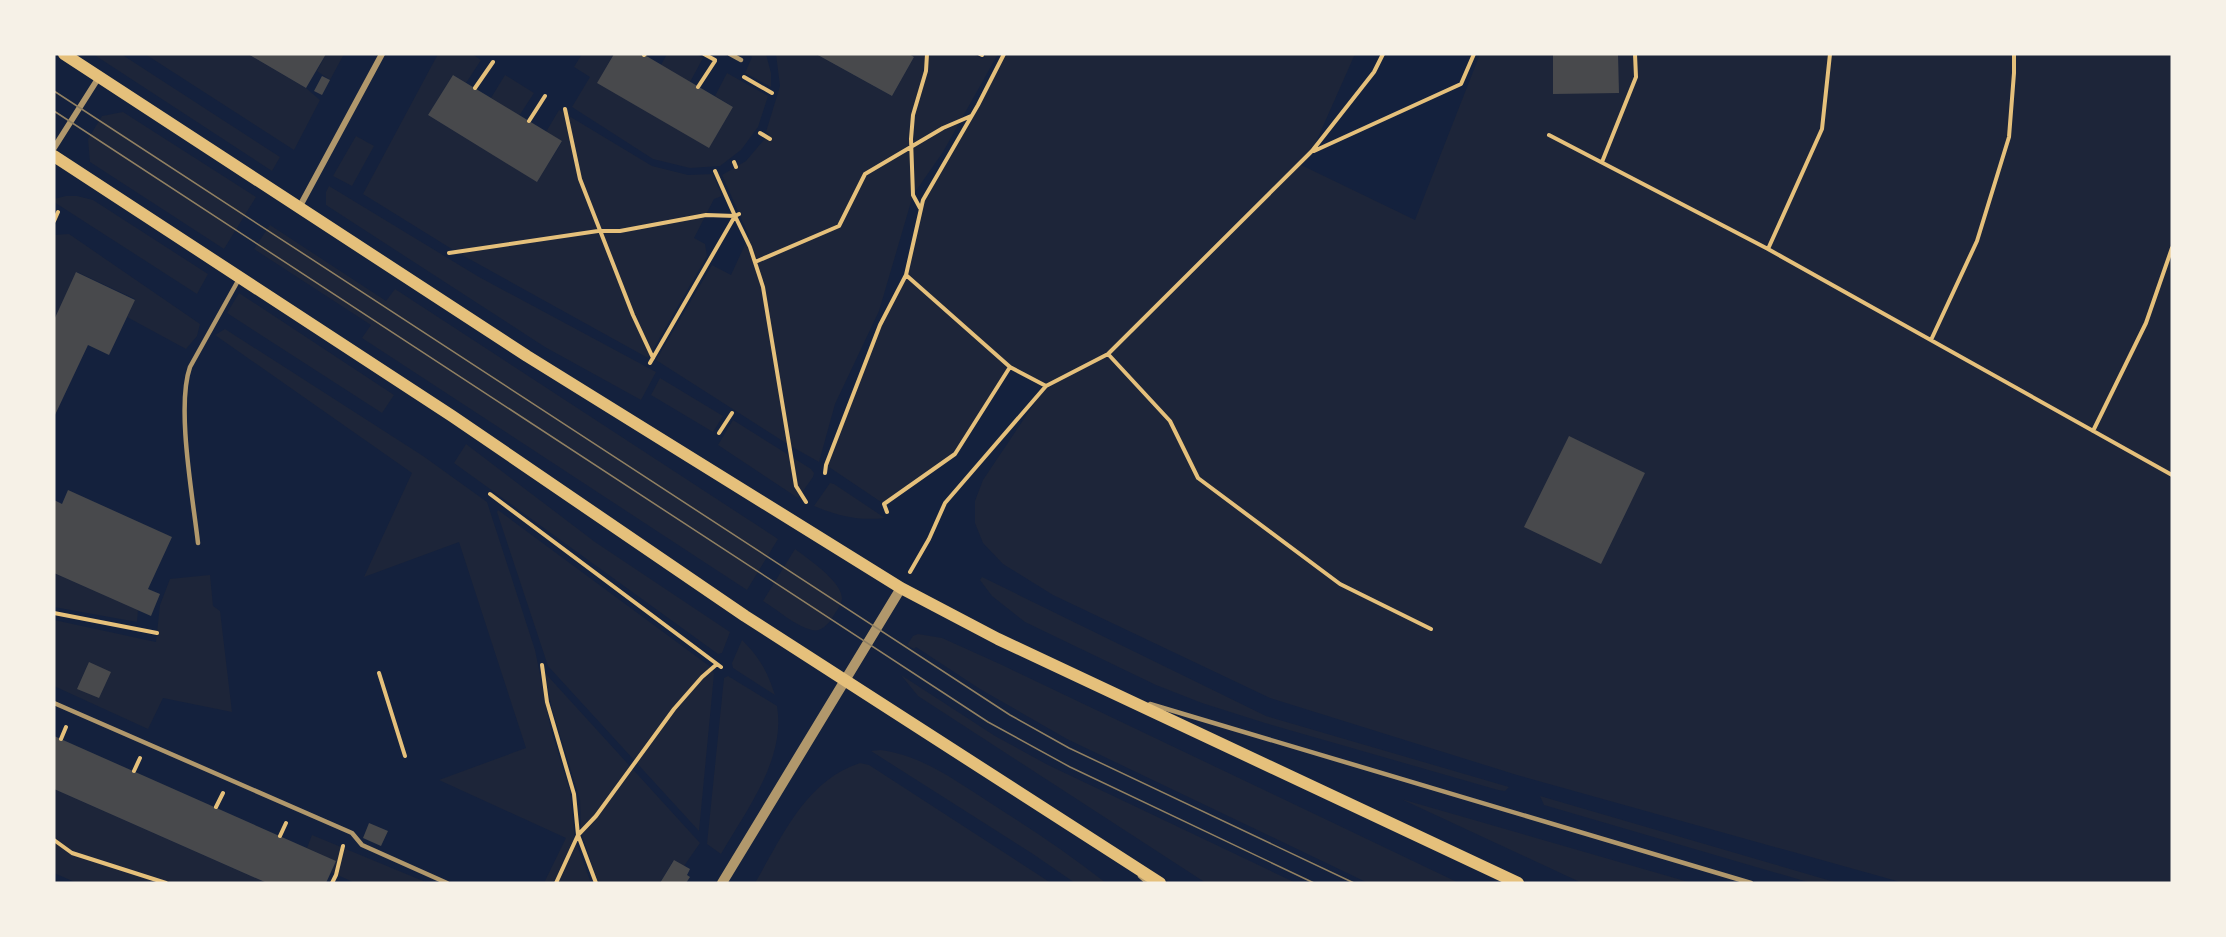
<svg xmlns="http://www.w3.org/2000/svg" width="2226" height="937" font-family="Merriweather,serif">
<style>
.green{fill:#1d2539}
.building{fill:#48494c}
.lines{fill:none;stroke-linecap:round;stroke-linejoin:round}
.path{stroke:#e5c07b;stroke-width:4}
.service{stroke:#b1986c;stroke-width:4.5}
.minor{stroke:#b1986c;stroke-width:6}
.tertiary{stroke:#b1986c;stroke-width:10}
.secondary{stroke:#e5c07b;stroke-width:12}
.tram{stroke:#918062;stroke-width:1.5}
</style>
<rect width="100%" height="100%" fill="#14213d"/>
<!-- green -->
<path class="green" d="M93 54H121L280 157 272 171Z
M145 54H248L306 88 320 100 294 150Z
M326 54H344L330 80 317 71Z
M438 54H472L481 60 466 83 453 75 428 115 537 181 562 142 546 132 559 110 652 166 688 175 713 174 722 196 714 199 694 238 705 244 707 256 648 358 455 251 363 194Z
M582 54H614L598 82 709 147 733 107 715 96 727 73 768 96 758 127 741 150 720 166 690 168 653 159 572 107 590 77 574 67Z
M667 54H696L703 58 690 82 661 65Z
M748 54H766L771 73V87L745 73 752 57Z
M776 54H816L892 96 914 57 909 54H973L983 59 986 54H998L943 152 913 195 879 311 835 404 819 462 789 445 656 360 712 265 731 275 749 236 722 175 746 161 769 134 766 132 780 86Z
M1004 54H1355L1312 151 1299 164 1415 220 1480 54H2172V883H1904L1517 775 1270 698 1053 595 1003 564 983 543 975 523V501L983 480 1046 386 1010 367 955 454 884 504 826 465 880 325 906 275 923 200 978 105Z
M505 75 534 93 519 116 491 98Z
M123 112 256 197 224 249 90 162 88 139 102 116Z
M356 136 374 146 352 186 333 176Z
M329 186 479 277 656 372 641 400 545 347 326 205V192Z
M66 196H77L93 200 208 274 197 294 54 202V199Z
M270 225 386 301 395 289 778 539 747 590 362 338 371 325 254 249Z
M69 234 200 324 197 336 186 349 127 317 135 299 77 272 54 320V235Z
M239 293 394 395 382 413 227 313Z
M225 329 423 456 487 502 535 650 551 730 570 791 575 840 591 883H544L566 838 439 780 526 748 459 542 364 577 412 473 215 335Z
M660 378 723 416 713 432 651 395Z
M733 420 811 469 814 473 813 477 798 498 718 445Z
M466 444 595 542 730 632 722 653 718 654 454 463Z
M830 483 834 484 885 518C859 521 838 516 814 506Z
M498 510 712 668 714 674 699 831 548 666 497 512Z
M795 549C808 559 842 581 842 599 841 606 834 614 831 620 826 626 820 632 812 630 795 626 778 610 763 601Z
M54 573 138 610 137 622 54 607Z
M210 575 213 606 220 611 232 712 163 698 148 729 54 686V620L156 642 160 605 170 579Z
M982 577 1266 716 1509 787 1505 791 1498 790 1265 723 1202 703 1156 685 1025 622 992 596 980 580Z
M918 634 942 638 1002 665 1459 883H1368L1067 739 980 689 916 647 914 649 907 645 913 636Z
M742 640C760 658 767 671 775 695L733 668 732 663Z
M545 673 700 843 684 866 673 861 660 883H598L581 832 580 800 552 709Z
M901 675 995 736 1048 765 1296 883H1206L918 696Z
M728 676 777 706C786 760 746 810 721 854L707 844 724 678Z
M881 750C923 756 956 781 992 804 1031 829 1069 854 1106 883H1075L1033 854 871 751Z
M860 763 869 765 1051 883H755C782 837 805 781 860 763Z
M54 789 267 883H77L54 873Z
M1540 796 1838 883H1811L1544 805Z
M1401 799 1692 883H1582Z
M312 835 428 883H355L331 872 335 861 307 848Z"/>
<!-- building -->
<path class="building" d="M248 54H326L306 88Z
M614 54H643L733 107 709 148 597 83Z
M816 54H909L914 57 892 96Z
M1553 54H1618L1619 93 1553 94Z
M453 75 562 141 537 182 428 115Z
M322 76 330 80 322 95 314 91Z
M76 272 135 300 109 355 88 345 54 417V320Z
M1569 436 1645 473 1601 564 1524 527Z
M68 490 172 537 148 589 160 594 151 616 54 573V500L62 504Z
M89 662 111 672 99 698 77 689Z
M54 736 336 861 326 883H267L54 789Z
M369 823 388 831 381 846 363 838Z
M674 860 690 869 687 875 690 877 686 883H660Z"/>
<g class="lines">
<!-- path -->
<path class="path" d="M704 54 715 60
M980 54 982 55
M644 55 645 54
M744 77 772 93
M698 87 715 61
M475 88 493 62
M565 109 580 179 633 315 653 358
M529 121 545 96
M760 133 770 139
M1549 135 1768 249 2172 475
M1314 151 1461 84 1474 54
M734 162 736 167
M1602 162 1636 77 1635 54
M920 208 913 195 911 139 913 115 926 71 927 54
M735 216 750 247 763 287 796 486 806 502
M54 221 58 212
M1768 249 1822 129 1830 54
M449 253 598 231H620L706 215 735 216 739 214
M755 262 839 226 865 174 943 128 971 116
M906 275 1010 367 1046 386
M1931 340 1977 241 2009 137 2014 73V54
M1108 354 1170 421 1198 478 1340 584 1431 629
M650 363 735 216 715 171
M2093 431 2146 323 2172 248
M719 433 732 413
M825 473 826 465 880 325 906 275 923 200 978 105 1004 54
M490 494 721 667
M887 512 884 504 955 454 1010 367
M910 572 929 539 945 503 1046 386 1108 354 1312 151 1374 72 1383 54
M54 613 157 633
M542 665 547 702 574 794 578 835 596 883
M379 673 405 756
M61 739 66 727
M134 771 140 758
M216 807 223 793
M280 836 286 823
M54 840 72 853 166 883
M332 883 336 875 343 846
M556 883 578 835 596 816 674 709 702 677 717 664"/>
<!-- service -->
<path class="service" d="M730 54 741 60
M198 543C193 498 176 407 190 367L239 279
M54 703 352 833 362 845 447 883
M1150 704 1751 883
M1140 876 1148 883"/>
<!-- minor -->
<path class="minor" d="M54 148 99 77
M300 206 382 54"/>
<!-- tertiary -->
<path class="tertiary" d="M722 883 901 588"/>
<!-- secondary -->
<path class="secondary" d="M64 54 527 356 901 588 998 639 1518 883
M54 156 452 416 745 616 1160 883"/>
<!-- tram -->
<path class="tram" d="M54 91 1010 715 1069 748 1354 883
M54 111 988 722 1070 767 1314 883"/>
</g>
<!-- border -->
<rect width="2226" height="937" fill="none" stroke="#f6f1e7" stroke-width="111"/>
</svg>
